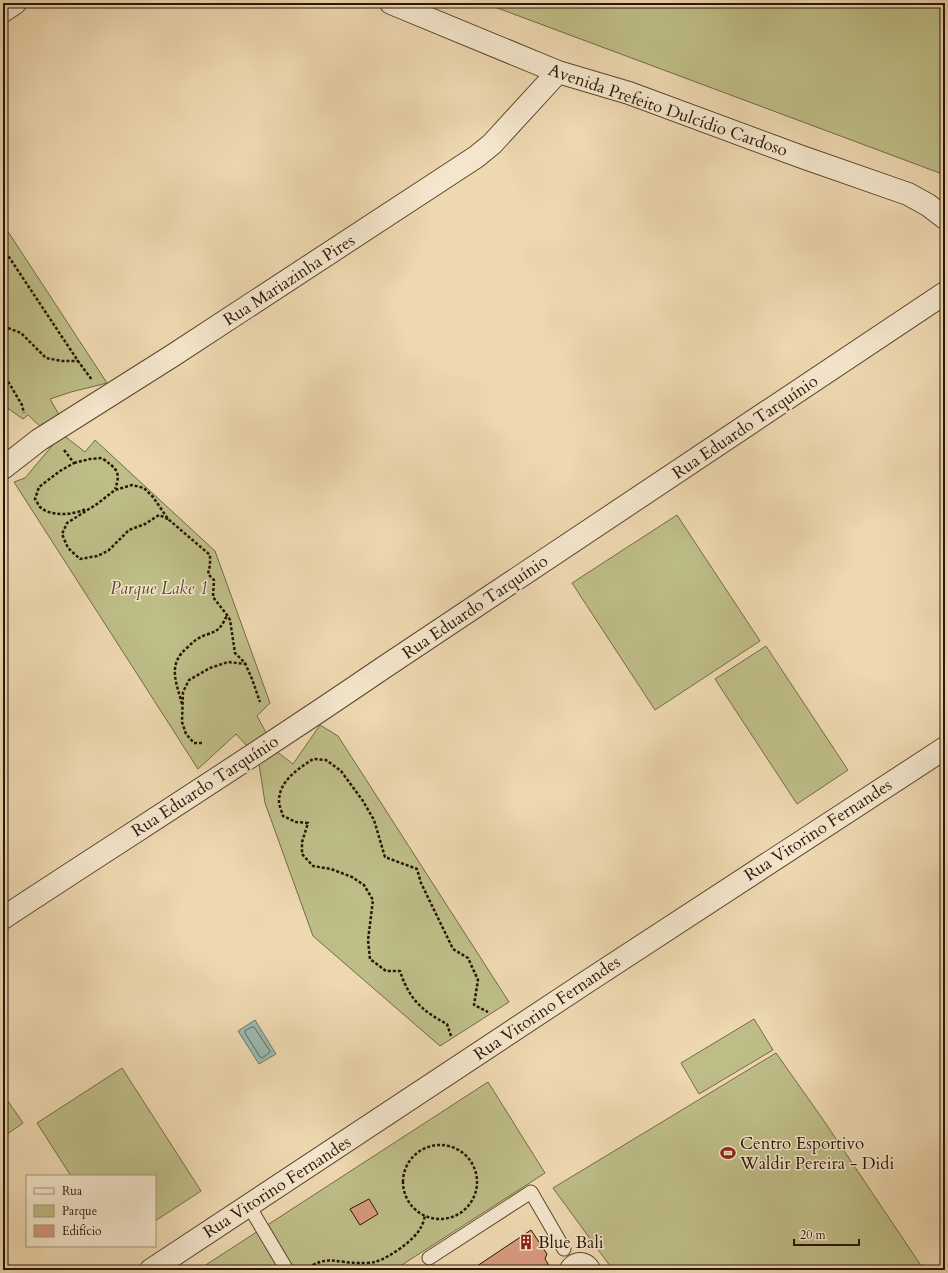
<svg xmlns="http://www.w3.org/2000/svg" width="948" height="1273" font-family="Cardo,serif">
<style>
.green{fill:#bebd87;stroke:#746a46}
.water{fill:#9ab9b0;stroke:#6e786c}
.lines{fill:none;stroke-linecap:round;stroke-linejoin:round}
.shore{stroke:#62685b;stroke-width:1}
.building{fill:#d79a7d;stroke:#2b1606}
.lane-casing{stroke:#5c4630;stroke-width:15}
.street-casing{stroke:#5c4630;stroke-width:24}
.path{stroke:#2b1606;stroke-width:2.5;stroke-dasharray:3 2;stroke-linecap:butt}
.lane{stroke:#f4e6cc;stroke-width:13}
.street{stroke:#f4e6cc;stroke-width:22}
.labels{text-anchor:middle;dominant-baseline:central;stroke-width:3;stroke-linejoin:round;paint-order:stroke}
.street-label{font-size:17px;fill:#2b1606;stroke:#f4e6cc}
.park-label{font-size:17px;font-style:italic;fill:#57482d;stroke:#f4e6cc}
.poi-label{font-size:17px;fill:#2b1606;stroke:#f4e6cc;text-anchor:start}
</style>
<rect width="100%" height="100%" fill="#eed8b0"/>
<filter id="stains"><feTurbulence type="fractalNoise" baseFrequency=".005" numOctaves="4"/><feColorMatrix values="0 0 0 0 .2 0 0 0 0 .09 0 0 0 0 .02 0 0 0 .5 -.17"/></filter>
<radialGradient id="worn" r=".72"><stop offset=".6" stop-color="#630" stop-opacity="0"/><stop offset="1" stop-color="#630" stop-opacity=".3"/></radialGradient>
<!-- green -->
<path class="green" d="M484 3H945V175Z
M3 224 107 383 71 392 50 399 62 420 45 431 28 415 23 419 3 405Z
M62 434 85 452 95 440 215 551 270 703 257 716 276 751 293 764 320 725 338 736 509 1002 440 1046 313 936 265 803 258 758 236 734 198 769 14 482 25 478Z
M677 515 760 641 655 710 572 583Z
M766 646 848 770 797 804 715 679Z
M754 1019 773 1050 699 1094 681 1063Z
M776 1053 822 1118 924 1270H613L553 1188Z
M122 1068 201 1191 155 1221V1176H71L37 1123Z
M488 1082 545 1173 394 1270H198Z
M3 1094 23 1123 3 1137Z"/>
<!-- water -->
<path class="water" d="M255 1020 276 1054 259 1064 238 1031Z"/>
<g class="lines">
<!-- shore -->
<path class="shore" d="M252 1027H254L270 1051 269 1053 262 1058 260 1057 245 1033V1031Z"/>
</g>
<!-- building -->
<path class="building" d="M369 1199 378 1214 360 1225 350 1209Z
M531 1230 547 1254 545 1259 552 1270H480L477 1266Z"/>
<g class="lines">
<!-- lane casing -->
<g class="lane-casing">
<path id="lane" d="M249 1206 287 1270
M429 1258 531 1192 564 1249
M566 1270C571 1256 589 1256 594 1270"/>
</g>
<!-- street casing -->
<g class="street-casing">
<path id="street" d="M391 3 558 72 629 93 802 157 908 194 928 205 945 218
M3 11 15 3
M3 468 39 440 172 356 476 157 492 144 558 72
M3 918C129 835 256 755 380 670L945 293
M151 1270 585 983 945 748"/>
</g>
<!-- path -->
<path class="path" d="M3 248 78 361 92 380
M8 328 21 333 46 358 62 361H78
M3 373 22 405 24 413
M64 450 74 463 60 471 39 487 35 499C37 501 38 505 40 507 51 517 73 515 86 509
M74 463 90 459 102 458C115 468 122 471 115 489
M168 519 159 515 145 524 129 530 108 551 97 556 80 559 68 548 62 534 67 523 97 504 115 490 132 485 144 488 153 497 168 519 210 555V565L208 574 214 580 213 597 227 615 230 620 235 653 245 663 252 679 260 702
M182 704C176 681 167 664 188 647 191 644 194 641 197 639 213 630 218 636 227 615
M202 743H194L186 734 182 722 183 692 189 680 210 668 228 662 246 664
M451 1036 447 1024C422 1011 409 999 400 971H386L370 959 368 940 373 900 364 885 352 877 331 869 313 866 302 854V842L308 823 296 822 283 816C282 812 279 806 279 801 279 781 298 769 313 759L326 760 341 771 363 801 374 820 385 857 417 869 421 883 453 949 468 958 478 980 474 1005 488 1012
M403 1182a37 37 0 1 1 74 0a37 37 0 1 1-74 0Z
M304 1270C329 1254 334 1263 360 1263 364 1263 371 1263 375 1262 389 1258 415 1240 421 1227 423 1224 424 1219 425 1216"/>
<!-- lane -->
<use href="#lane" class="lane"/>
<!-- street -->
<use href="#street" class="street"/>
</g>
<!-- icons -->
<defs>
<g id="stadium-bare" transform="scale(1.2)"><path d="M0-5a6.5 5 0 1 0 0 10a6.5 5 0 1 0 0-10ZM-3.5-1.8h7v3.6h-7Z" fill="#8f2418" stroke="#f4e6cc" stroke-width="2.5" paint-order="stroke"/></g>
<g id="building-bare" transform="scale(1.2)"><path d="M-4-6H4V6H1V3H-1V6H-4ZM-2.5-4.3h1.7v1.8h-1.7ZM.8-4.3h1.7v1.8H.8ZM-2.5-1h1.7V.8h-1.7ZM.8-1h1.7V.8H.8Z" fill="#8f2418" stroke="#f4e6cc" stroke-width="2.5" paint-order="stroke"/></g>
</defs>
<g fill-rule="evenodd">
<use href="#stadium-bare" x="728" y="1153"/>
<use href="#building-bare" x="526" y="1242"/>
</g>
<g class="labels">
<!-- street labels -->
<g class="street-label">
<text transform="translate(668 110) rotate(19)">Avenida Prefeito Dulcídio Cardoso</text>
<text transform="translate(289 280) rotate(-33)">Rua Mariazinha Pires</text>
<text transform="translate(745 427) rotate(-34)">Rua Eduardo Tarquínio</text>
<text transform="translate(475 607) rotate(-34)">Rua Eduardo Tarquínio</text>
<text transform="translate(205 786) rotate(-33)">Rua Eduardo Tarquínio</text>
<text transform="translate(818 830) rotate(-33)">Rua Vitorino Fernandes</text>
<text transform="translate(547 1008) rotate(-34)">Rua Vitorino Fernandes</text>
<text transform="translate(277 1187) rotate(-33)">Rua Vitorino Fernandes</text>
</g>
<!-- park labels -->
<g class="park-label">
<text x="159" y="588">Parque Lake 1</text>
</g>
<!-- poi labels -->
<g class="poi-label">
<text x="740" y="1143">Centro Esportivo<tspan x="740" dy="20">Waldir Pereira - Didi</tspan></text>
<text x="538" y="1242">Blue Bali</text>
</g>
</g>
<!-- margin -->
<rect width="948" height="1273" fill="none" stroke="#eed8b0" stroke-width="16"/>
<rect x="4" y="4" width="940" height="1265" fill="none" stroke="#2b1606" stroke-width="2"/>
<rect x="8" y="8" width="932" height="1257" fill="none" stroke="#2b1606"/>
<!-- legend -->
<rect x="26" y="1175" width="130" height="72" fill="#f4e6cc" stroke="#a4937d"/>
<rect x="34" y="1188" width="20" height="6" fill="#f4e6cc" stroke="#a4937d"/>
<text x="62" y="1195" font-size="12" fill="#2b1606">Rua</text>
<rect x="34" y="1205" width="20" height="12" fill="#bebd87" stroke="#a4937d"/>
<text x="62" y="1215" font-size="12" fill="#2b1606">Parque</text>
<rect x="34" y="1225" width="20" height="12" fill="#d79a7d" stroke="#a4937d"/>
<text x="62" y="1235" font-size="12" fill="#2b1606">Edifício</text>
<!-- scale -->
<path d="M794 1239v6h65v-6" fill="none" stroke="#2b1606" stroke-width="2"/>
<text x="800" y="1239" font-size="12" fill="#2b1606" stroke="#f4e6cc" stroke-width="3" paint-order="stroke">20 m</text>
<rect width="100%" height="100%" filter="url(#stains)"/>
<rect width="100%" height="100%" fill="url(#worn)"/>
</svg>
